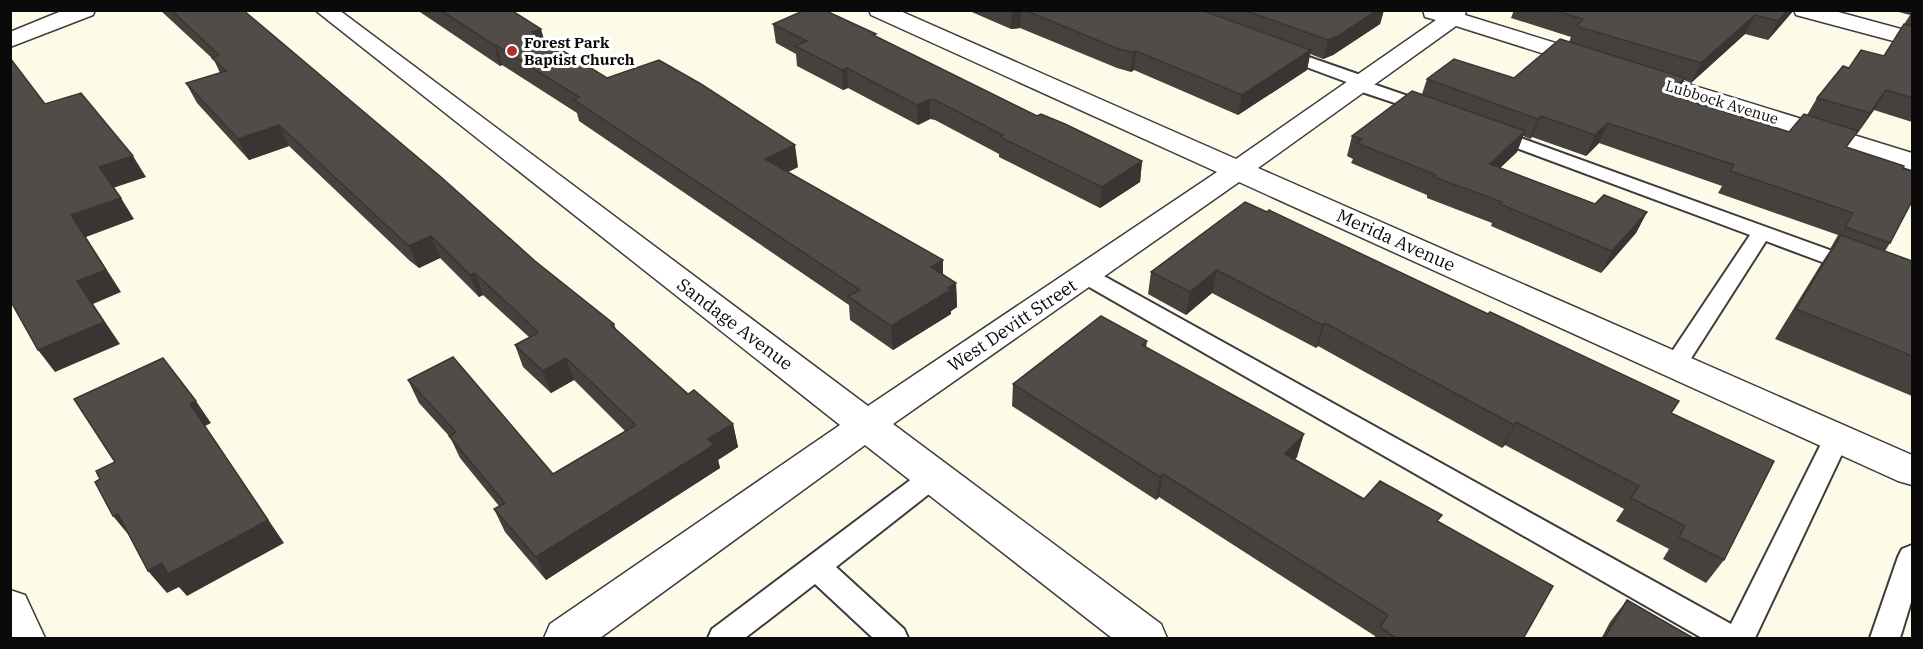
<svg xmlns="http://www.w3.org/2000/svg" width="1923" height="649" font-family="'IBM Plex Serif',serif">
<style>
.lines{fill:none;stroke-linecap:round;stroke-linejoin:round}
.service-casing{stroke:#3d3d3d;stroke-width:4}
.minor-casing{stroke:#3d3d3d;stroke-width:3}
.tertiary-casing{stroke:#3d3d3d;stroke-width:3}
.service{fill:#fff;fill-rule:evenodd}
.minor{fill:#fff;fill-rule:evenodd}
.tertiary{fill:#fff;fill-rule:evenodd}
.wall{fill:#46413d}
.shaded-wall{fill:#393532}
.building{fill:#514c47;stroke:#393532;stroke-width:1.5}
.poi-dot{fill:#af302d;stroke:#fff;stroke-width:2}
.labels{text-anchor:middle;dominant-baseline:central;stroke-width:6;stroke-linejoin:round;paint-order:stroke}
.far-poi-label{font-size:15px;font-weight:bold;fill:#0a0a0a;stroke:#fff;text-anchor:start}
.far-street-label{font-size:15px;fill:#0a0a0a;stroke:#fff}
.street-label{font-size:18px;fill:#0a0a0a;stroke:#fff}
</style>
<rect width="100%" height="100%" fill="#fdfbe8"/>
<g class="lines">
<!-- service casing -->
<g class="service-casing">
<path id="service" d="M1280 47 1369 78 1370 83 1434 105 1437 109 1434 113 1428 114 1353 89 1352 84 1274 55 1272 52 1274 49Z
M1493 128 1860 261 1864 266 1860 271 1853 272 1846 271 1766 241 1683 371 1675 373 1667 371 1663 365 1667 359 1750 235 1487 137 1484 133 1487 129Z
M1085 268 1093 270 1731 624 1828 430 1837 428 1846 430 1850 437 1755 638H1702L1077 280 1074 275 1077 270Z
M934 466 943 469 947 476 943 483 836 567 904 629 908 638H873L815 584 745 638H708L712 629 925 469Z
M1912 545V599L1900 638H1870L1898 557 1902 549Z"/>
</g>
<!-- minor casing -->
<g class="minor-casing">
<path id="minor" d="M315 10H339L868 406 1217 172 871 15 869 10H898L1236 159 1436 20 1425 17 1423 10H1466L1465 15 1912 153V170L1456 26 1258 168 1912 455V485L1898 481 1239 182 893 424 1161 624 1167 638H1112L865 445 600 638H544L550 624 840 425Z
M1794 10H1831L1912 32V46L1796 15Z"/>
</g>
<!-- tertiary casing -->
<g class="tertiary-casing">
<path id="tertiary" d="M64 10H95L93 15 10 47V32Z
M10 590 25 595 45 638H10Z"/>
</g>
<!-- service -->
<use href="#service" class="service"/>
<!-- minor -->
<use href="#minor" class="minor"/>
<!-- tertiary -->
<use href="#tertiary" class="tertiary"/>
</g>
<!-- wall -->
<path class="wall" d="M160 10H243L535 261 614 324 616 329 688 394 733 424 738 447 718 460 720 468 546 580 505 532 494 509 499 506 460 458 450 437 419 403 408 380 553 474 625 431 574 380 551 393 523 367 515 345 529 337 483 295 479 297 440 258 419 268 410 261 289 146 249 160 197 103 186 83 220 73 214 60Z
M417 10H511L544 39 607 78 798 167 788 172 943 260V274L956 283 957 307 951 311V314L893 350 850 320 849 305 579 121 577 113 502 65 500 66Z
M967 10H1384L1380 24 1333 55 1323 59 1310 54 1307 70 1238 115 1134 70 1131 72 1117 68 1020 28 1011 29Z
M1514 10H1794L1768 40 1745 34 1691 83 1684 80 1676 96 1789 132 1807 115 1817 98 1849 68 1884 56 1910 15 1891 10H1912V122L1874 110 1857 134 1856 133 1847 147 1903 169 1890 243 1885 251 1912 261V396L1775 339 1821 264 1831 249H1830L1838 235 1718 193 1722 186 1599 143 1586 156 1532 137 1530 139 1523 136 1517 152 1500 168 1595 204 1647 212 1636 233 1601 273 1491 226 1492 223 1427 198V195L1351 163 1353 159 1347 156 1352 136 1422 94 1427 79 1514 78 1569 42 1571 37 1511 18Z
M773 24 876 36 1037 116 1142 161 1140 182 1100 208 999 157V154L935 120 930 119 918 125 848 88 843 90 797 66 796 54 776 43Z
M1245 202 1672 413 1724 560 1706 583 1663 559 1669 549 1616 521 1624 509 1505 445 1502 448 1318 346 1316 348 1212 293 1186 315 1148 294 1151 272Z
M1147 341 1146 348 1297 457 1295 459 1364 499 1438 522 1523 639H1374L1375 636 1159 497 1156 500 1012 406 1013 384Z
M1627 600 1695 639H1601L1610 622Z"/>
<!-- shaded-wall -->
<path class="shaded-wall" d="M1021 10 1020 28 1011 29 1012 11Z
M1373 10H1384L1380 24 1333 55 1323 59 1328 40Z
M1788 10H1794L1768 40 1778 21Z
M1755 15 1745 34 1691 83 1701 63Z
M541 29 547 49 532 32Z
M494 45H496L502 65 500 66Z
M1311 50 1307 70 1238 115 1242 95Z
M1136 51 1134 70 1131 72 1133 52Z
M847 68 848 88 843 90 842 70Z
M1685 78 1675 98 1667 94Z
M1886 90 1874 110 1857 134 1870 113Z
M930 99V119L918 125 917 105Z
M1541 116 1532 137 1530 139 1538 119Z
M1608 123 1599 143 1586 156 1595 135Z
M279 125 289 146 249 160 238 139Z
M1525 131 1517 152 1482 185 1490 164Z
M795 145 798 167 768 182 765 159Z
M133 156 146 177 113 188 99 167Z
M1142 161 1140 182 1100 208 1102 187Z
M121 198 134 219 86 237 121 292 93 304 120 344 55 372 38 350 77 281 71 215Z
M1647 212 1636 233 1601 273 1612 251Z
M431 236 440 258 419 268 409 246Z
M943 260V283L931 267Z
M1217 270 1212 293 1186 315 1190 292Z
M475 273 483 295 479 297 470 275Z
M956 283 957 307 951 311V314L893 350 891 326Z
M1325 323 1318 346 1316 348 1322 325Z
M566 358 574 380 551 393 543 371Z
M196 401 211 423 205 426 284 543 187 596 179 587 167 593 148 571 190 404Z
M1516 422 1505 445 1502 448 1514 425Z
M733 424 738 447 718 460 720 468 546 580 536 557 708 439Z
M1304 434 1297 457 1278 477 1285 454Z
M1163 474 1159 497 1156 500 1160 477Z
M118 514 132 539 113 516Z"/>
<!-- building -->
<path class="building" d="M171 10H243L441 177 535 261 614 324 611 325 688 394 694 390 733 424 708 439 714 445 536 557 494 509 505 503 449 436 456 432 408 380 453 357 553 474 636 425 566 358 543 371 515 345 538 333 535 329 475 273 470 275 431 236 409 246 401 239 279 125 238 139 186 83 226 71 212 58 219 55Z
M440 10H511L541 29 532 32 607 78 659 60 701 84 795 145 765 159 943 260 931 267 956 283 948 288 951 290 891 326 848 296 860 290 573 99 579 97 496 45H494Z
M805 10H824L876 34 873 35 1037 116 1041 114 1065 124 1142 161 1102 187 1000 137 1003 135 935 100 930 99 917 105 847 68 842 70 795 46 807 41 773 24Z
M1024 10H1201L1311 50 1242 95 1136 51 1133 52 1119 49Z
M1244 10H1377L1338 36 1328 40Z
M1553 10H1788L1778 21 1755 15 1701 63 1576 26 1583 19Z
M1904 24 1912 26V98L1886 90 1870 113 1817 98 1843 66 1849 68 1861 50 1884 56Z
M1560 39 1685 78 1667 94 1789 132 1804 114 1858 131 1846 147 1904 166 1903 169 1912 171V201L1890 243 1845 227 1853 213 1730 171 1734 165 1608 123 1595 135 1541 116 1538 119 1427 79 1454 59 1514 78Z
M10 58 45 104 81 93 133 156 99 167 121 198 71 215 106 270 77 281 104 322 38 350 10 300Z
M1412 91 1525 131 1490 164 1595 204 1604 195 1647 212 1612 251 1500 204 1502 202 1434 177 1436 175 1357 143 1362 139 1352 136Z
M1245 202 1267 212 1269 210 1488 314 1490 312 1679 401 1671 413 1774 461 1724 560 1679 537 1685 526 1631 498 1639 486 1516 422 1514 425 1325 323 1322 325 1217 270 1190 292 1151 272Z
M1841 235 1912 261V356L1796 309Z
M1101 316 1147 341 1142 345 1304 434 1285 454 1364 499 1380 481 1442 515 1437 521 1553 586 1523 639H1398L1380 627 1388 615 1163 474 1160 477 1013 384Z
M163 358 196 401 190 404 268 520 168 574 162 563 148 571 118 514 113 516 95 482 100 479 96 471 115 462 74 399Z
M1627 600 1695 639H1604Z"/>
<!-- markers -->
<circle class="poi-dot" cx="512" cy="51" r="6"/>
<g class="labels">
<!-- far-poi labels -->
<g class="far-poi-label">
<text x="524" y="42">Forest Park<tspan x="524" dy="17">Baptist Church</tspan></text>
</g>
<!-- far-street labels -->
<g class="far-street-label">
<text transform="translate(1722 102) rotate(17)">Lubbock Avenue</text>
</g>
<!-- street labels -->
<g class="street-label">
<text transform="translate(1396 240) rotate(24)">Merida Avenue</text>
<text transform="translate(735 324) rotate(37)">Sandage Avenue</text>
<text transform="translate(1012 325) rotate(-34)">West Devitt Street</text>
</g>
</g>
<!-- border -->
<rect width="1923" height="649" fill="none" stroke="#0a0a0a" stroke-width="24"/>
</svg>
